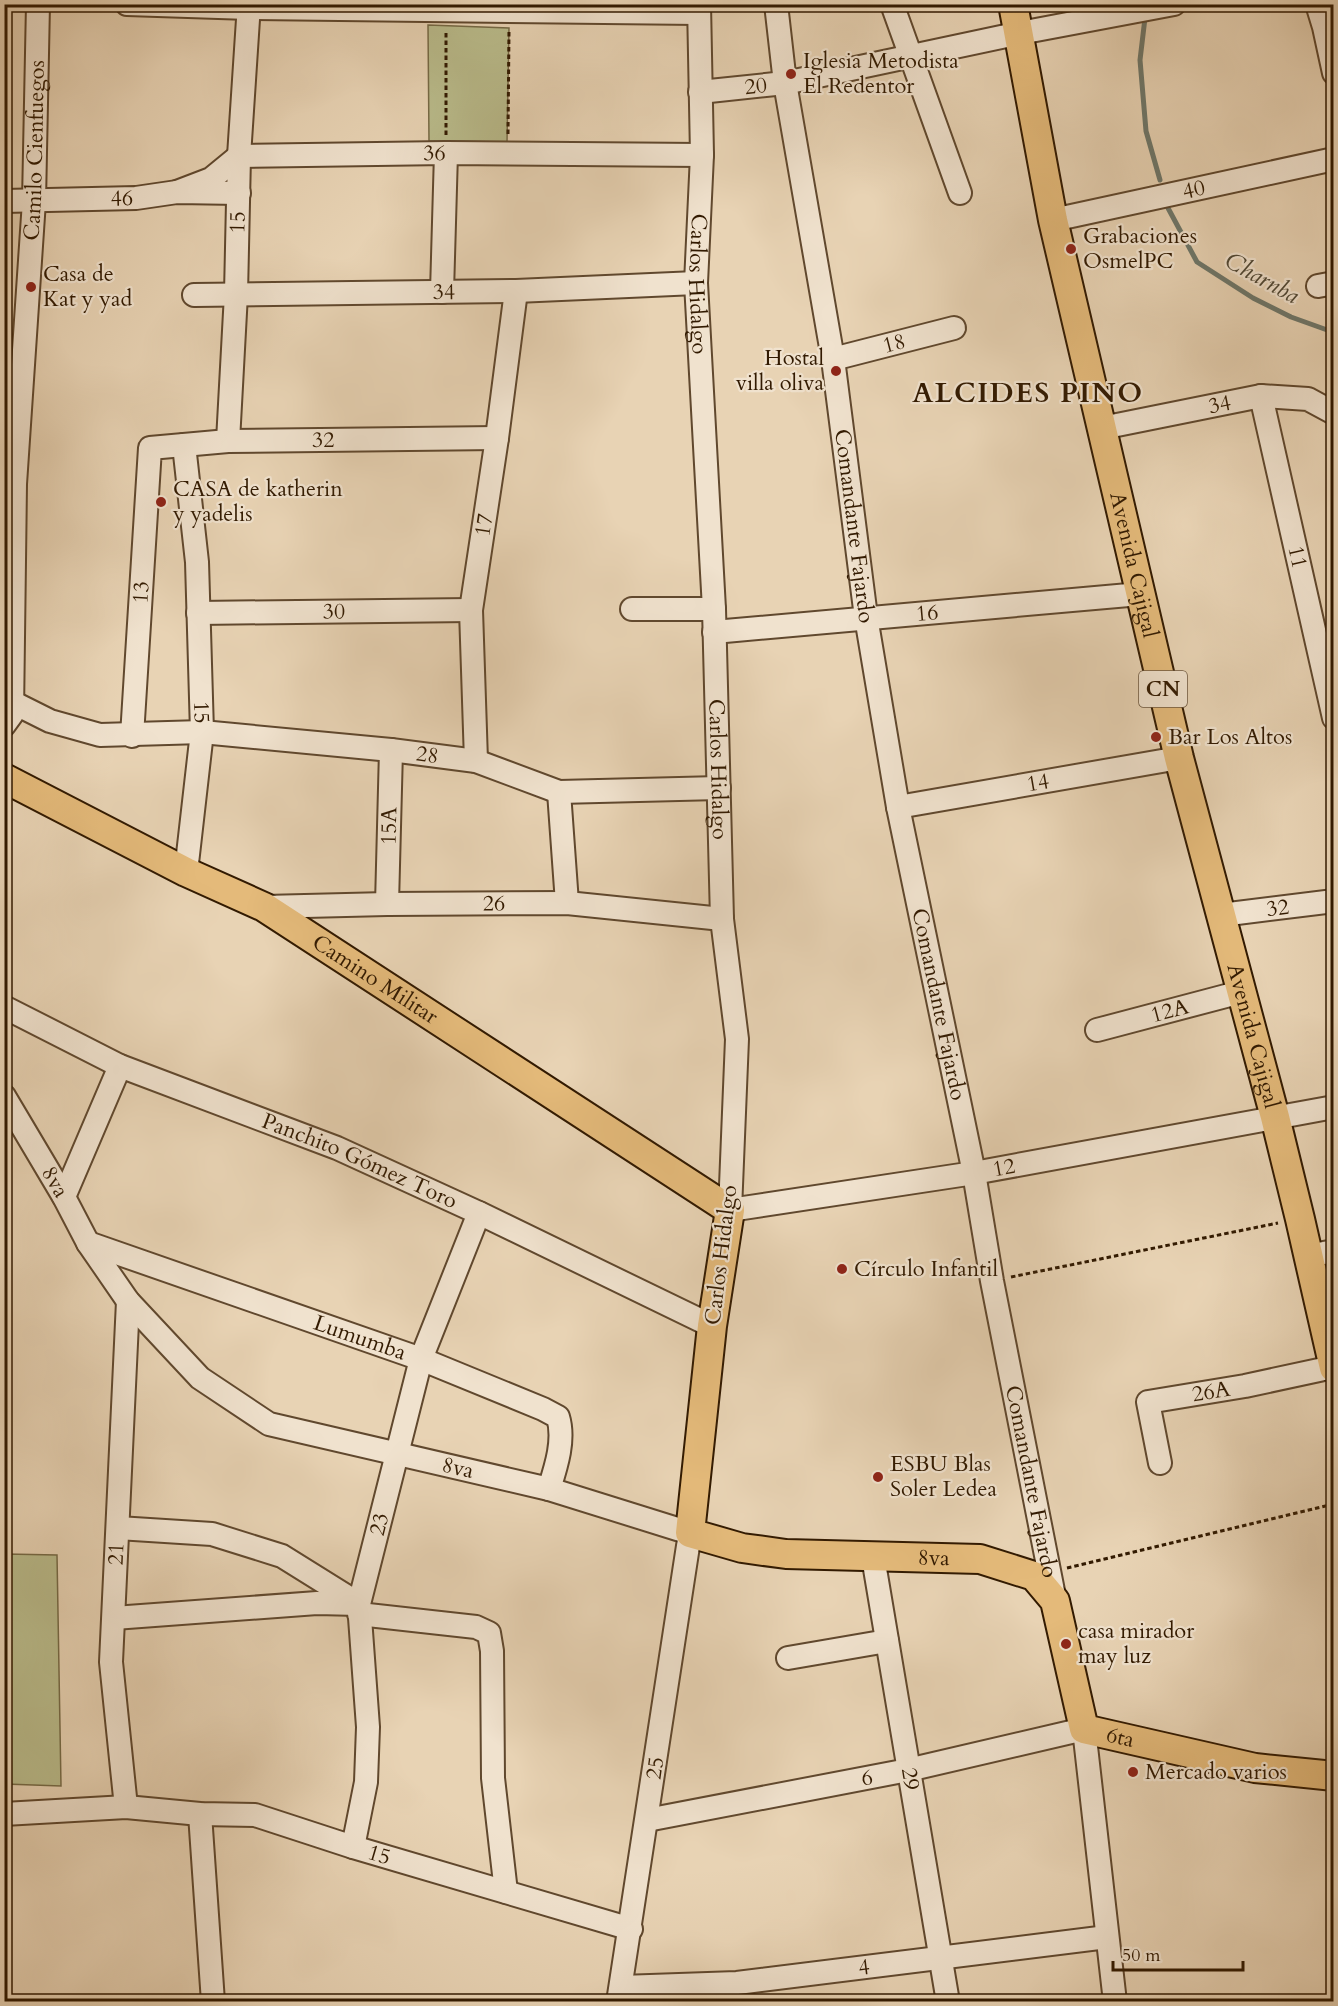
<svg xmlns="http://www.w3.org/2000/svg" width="1338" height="2006" font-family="Cardo,serif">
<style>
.green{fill:#b9bb8b;stroke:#766a46;stroke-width:1.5}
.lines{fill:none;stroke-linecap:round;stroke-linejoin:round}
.stream{stroke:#6f786b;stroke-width:5}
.minor-casing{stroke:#60482e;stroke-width:26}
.major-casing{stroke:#321a01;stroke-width:32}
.path{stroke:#321a01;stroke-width:3;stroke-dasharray:4.5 3;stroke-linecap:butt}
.minor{stroke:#f0e2ce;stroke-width:22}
.major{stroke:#e4ba7a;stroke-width:28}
.poi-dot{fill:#8f2418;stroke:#f0e2ce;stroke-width:2}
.labels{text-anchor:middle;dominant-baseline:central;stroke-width:4.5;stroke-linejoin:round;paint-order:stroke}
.shield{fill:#f0e2ce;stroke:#6b563e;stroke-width:1.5}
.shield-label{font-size:21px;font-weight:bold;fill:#321a01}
.poi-label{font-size:22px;fill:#321a01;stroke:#f0e2ce;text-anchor:start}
.street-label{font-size:22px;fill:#321a01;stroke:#f0e2ce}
.water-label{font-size:24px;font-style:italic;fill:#514936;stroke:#f0e2ce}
.district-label{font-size:28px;font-weight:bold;letter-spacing:1.5px;fill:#321a01;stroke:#f0e2ce}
</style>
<rect width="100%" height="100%" fill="#e8d3b4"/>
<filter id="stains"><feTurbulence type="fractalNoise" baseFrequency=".00333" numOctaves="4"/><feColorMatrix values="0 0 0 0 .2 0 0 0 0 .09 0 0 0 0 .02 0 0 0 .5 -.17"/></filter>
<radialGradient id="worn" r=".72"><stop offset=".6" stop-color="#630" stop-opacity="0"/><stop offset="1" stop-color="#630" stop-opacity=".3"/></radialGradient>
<!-- green -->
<path class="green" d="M428 25 509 28 507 142 429 141Z
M5 1554 57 1555 61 1786 5 1784Z"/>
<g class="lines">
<!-- stream -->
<path class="stream" d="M1145 18 1140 60 1146 131 1160 180
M1168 208 1197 262 1253 298 1291 317 1330 331 1334 334"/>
<!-- minor casing -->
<g class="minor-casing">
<g id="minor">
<path d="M127 4 249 8 699 13"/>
<path id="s1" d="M699 4 702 155 696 283 714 609 722 919 737 1039 730 1210 974 1173 1334 1107"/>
<path id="s2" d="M776 4 785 83 833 359 866 617 898 807 974 1173 992 1281 1055 1601"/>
<path d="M892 4 960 193"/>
<path d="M1317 4 1324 27 1334 73"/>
<path id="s3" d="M700 92 785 83 1020 33 1174 4"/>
<path id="s4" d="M177 192 211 179 239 156 446 153 702 155"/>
<path id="s5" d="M4 201 136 198 177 192 239 193"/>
<path id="s6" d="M1053 220 1334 159"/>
<path d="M1318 286 1334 283"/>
<path d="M442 292 446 153"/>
<path id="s7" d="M194 295 516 291 696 283"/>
<path id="s8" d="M833 359 954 328"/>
<path id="s9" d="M1261 396 1334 718"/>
<path id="s10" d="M1102 428 1261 396 1308 399 1334 413"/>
<path id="s11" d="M228 441 236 294 239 156 249 4"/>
<path id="s12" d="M184 445 197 562 202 732 186 872"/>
<path d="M632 609H714"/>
<path id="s13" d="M198 613 471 610"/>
<path id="s14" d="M714 632 1140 594"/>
<path id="s15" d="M12 702 50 721 100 735 202 732 391 750 476 761 559 792 719 788"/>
<path id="s16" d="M4 725 12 714 15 484 34 201 38 4"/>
<path id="s17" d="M132 736 150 448 228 441 497 438"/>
<path id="s18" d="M476 761 471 610 497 438 516 291"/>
<path d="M559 792 567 903"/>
<path id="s19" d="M898 807 1179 758"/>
<path id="s20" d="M387 904 391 750"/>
<path id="s21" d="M264 907 387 904 567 903 722 919"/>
<path id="s22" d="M1221 915 1334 901"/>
<path id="s23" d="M4 1007 120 1066 337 1148 479 1213 712 1326"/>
<path id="s24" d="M1097 1030 1241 992"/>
<path id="s25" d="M4 1096 64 1197 88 1243 128 1301 200 1378 269 1424 549 1489 690 1533 618 2002"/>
<path d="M64 1197 120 1066"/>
<path id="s26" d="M88 1243 421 1359 543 1409 558 1417C565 1440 556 1467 549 1489"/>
<path d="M1308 1256 1334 1251"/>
<path id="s27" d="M1160 1463 1148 1402 1245 1386 1333 1367"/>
<path d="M118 1528 212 1534 282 1556 359 1604"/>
<path id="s28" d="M873 1557 948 2002"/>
<path d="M359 1614 476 1627 489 1633 492 1651 493 1778 506 1892"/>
<path d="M114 1618 317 1603 358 1604"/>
<path d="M788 1658 887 1641"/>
<path id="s29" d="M126 1807 111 1662 128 1301"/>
<path id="s30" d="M4 1814 126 1807 200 1814 255 1815 353 1847 631 1929"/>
<path d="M200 1814 213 2002"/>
<path id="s31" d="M647 1820 908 1770 1084 1729 1115 2002"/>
<path id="s32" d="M353 1847 366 1782 368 1727 359 1604 421 1359 479 1213"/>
<path id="s33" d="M621 1987 737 1983 1107 1937"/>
</g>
</g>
<!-- major casing -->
<g class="major-casing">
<g id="major">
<path id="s34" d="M1013 4 1053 220 1179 758 1275 1117 1300 1219 1334 1368"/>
<path id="s35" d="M4 778 186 872 264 907 730 1210 712 1326 690 1533 742 1548 786 1554 980 1559 1034 1576 1055 1601 1084 1729 1255 1768 1334 1776"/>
</g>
</g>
<!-- path -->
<path class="path" d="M508 134 509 30
M446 135V30
M1011 1277 1278 1223
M1067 1568 1334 1504"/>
<!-- minor -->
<use href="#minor" class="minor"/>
<!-- major -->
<use href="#major" class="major"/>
</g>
<!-- markers -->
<g class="poi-dot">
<circle cx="791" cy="74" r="6"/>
<circle cx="1071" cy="249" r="6"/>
<circle cx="31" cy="287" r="6"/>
<circle cx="836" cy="371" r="6"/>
<circle cx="161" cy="502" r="6"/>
<circle cx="1156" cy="737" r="6"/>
<circle cx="842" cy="1269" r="6"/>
<circle cx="878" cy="1477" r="6"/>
<circle cx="1066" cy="1644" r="6"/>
<circle cx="1133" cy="1772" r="6"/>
</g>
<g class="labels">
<!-- shield labels -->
<rect class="shield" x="1139" y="671" width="48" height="36" rx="4.5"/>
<g class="shield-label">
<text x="1163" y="689">CN</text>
</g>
<!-- poi labels -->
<g class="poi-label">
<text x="803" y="61">Iglesia Metodista<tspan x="803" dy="25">El Redentor</tspan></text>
<text x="1083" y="236">Grabaciones<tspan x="1083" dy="25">OsmelPC</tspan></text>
<text x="43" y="274">Casa de<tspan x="43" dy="25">Kat y yad</tspan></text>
<text x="824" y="358" text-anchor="end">Hostal<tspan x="824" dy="25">villa oliva</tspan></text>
<text x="173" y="489">CASA de katherin<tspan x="173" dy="25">y yadelis</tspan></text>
<text x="1168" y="737">Bar Los Altos</text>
<text x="854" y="1269">Círculo Infantil</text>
<text x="890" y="1464">ESBU Blas<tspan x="890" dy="25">Soler Ledea</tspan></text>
<text x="1078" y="1631">casa mirador<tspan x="1078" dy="25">may luz</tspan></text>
<text x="1145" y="1772">Mercado varios</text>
</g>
<!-- street labels -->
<g class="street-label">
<text stroke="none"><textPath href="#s3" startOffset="56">20</textPath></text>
<text stroke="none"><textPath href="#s16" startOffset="578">Camilo Cienfuegos</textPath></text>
<text stroke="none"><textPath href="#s4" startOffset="268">36</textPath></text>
<text stroke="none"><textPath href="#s6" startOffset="144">40</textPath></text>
<text stroke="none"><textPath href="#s5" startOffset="118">46</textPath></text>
<text stroke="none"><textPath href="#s11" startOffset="219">15</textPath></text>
<text stroke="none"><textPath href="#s1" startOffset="280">Carlos Hidalgo</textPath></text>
<text stroke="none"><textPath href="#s7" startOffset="250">34</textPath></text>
<text stroke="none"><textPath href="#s8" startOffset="63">18</textPath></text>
<text stroke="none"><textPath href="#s10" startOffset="120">34</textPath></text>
<text stroke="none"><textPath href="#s17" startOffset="462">32</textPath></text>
<text stroke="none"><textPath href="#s18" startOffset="237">17</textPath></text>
<text stroke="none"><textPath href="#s2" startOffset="528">Comandante Fajardo</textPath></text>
<text stroke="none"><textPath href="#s9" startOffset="165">11</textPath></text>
<text stroke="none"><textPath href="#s34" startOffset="574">Avenida Cajigal</textPath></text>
<text stroke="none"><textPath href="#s17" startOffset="144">13</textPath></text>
<text stroke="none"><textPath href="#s13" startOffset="136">30</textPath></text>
<text stroke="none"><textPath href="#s14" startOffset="214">16</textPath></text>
<text stroke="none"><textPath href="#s12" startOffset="268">15</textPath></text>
<text stroke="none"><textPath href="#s15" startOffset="423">28</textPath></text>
<text stroke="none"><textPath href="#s1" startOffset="766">Carlos Hidalgo</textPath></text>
<text stroke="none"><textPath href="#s19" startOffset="142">14</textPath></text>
<text stroke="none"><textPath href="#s20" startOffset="78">15A</textPath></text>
<text stroke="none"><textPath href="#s21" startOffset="230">26</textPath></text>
<text stroke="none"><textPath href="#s22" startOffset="57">32</textPath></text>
<text stroke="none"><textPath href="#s35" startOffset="423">Camino Militar</textPath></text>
<text stroke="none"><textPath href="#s2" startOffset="1014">Comandante Fajardo</textPath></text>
<text stroke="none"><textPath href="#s24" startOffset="75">12A</textPath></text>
<text stroke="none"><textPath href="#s34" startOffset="1060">Avenida Cajigal</textPath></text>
<text stroke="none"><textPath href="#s23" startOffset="388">Panchito Gómez Toro</textPath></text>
<text stroke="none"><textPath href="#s1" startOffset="1485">12</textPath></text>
<text stroke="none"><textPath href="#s25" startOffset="100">8va</textPath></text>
<text transform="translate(721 1255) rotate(-83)">Carlos Hidalgo</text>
<text stroke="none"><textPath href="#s26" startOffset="288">Lumumba</textPath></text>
<text stroke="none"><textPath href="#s27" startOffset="126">26A</textPath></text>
<text stroke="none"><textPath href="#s25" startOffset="622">8va</textPath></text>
<text stroke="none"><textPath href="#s2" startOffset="1500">Comandante Fajardo</textPath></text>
<text stroke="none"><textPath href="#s32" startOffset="327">23</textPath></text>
<text stroke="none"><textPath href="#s29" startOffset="254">21</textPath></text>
<text stroke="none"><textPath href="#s35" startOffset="1418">8va</textPath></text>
<text stroke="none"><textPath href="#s35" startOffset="1722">6ta</textPath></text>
<text transform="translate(655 1768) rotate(-82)">25</text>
<text stroke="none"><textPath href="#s31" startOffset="224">6</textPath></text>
<text stroke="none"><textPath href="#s28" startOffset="225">29</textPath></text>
<text stroke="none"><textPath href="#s30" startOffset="382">15</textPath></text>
<text stroke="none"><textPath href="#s33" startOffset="244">4</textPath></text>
</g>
<!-- water labels -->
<g class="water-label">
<text transform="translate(1262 278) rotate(29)">Charnba</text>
</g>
<!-- district labels -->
<g class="district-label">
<text x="1028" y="393">ALCIDES PINO</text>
</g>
</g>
<!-- margin -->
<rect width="1338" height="2006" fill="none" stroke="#e8d3b4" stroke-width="24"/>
<rect x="6" y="6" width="1326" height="1994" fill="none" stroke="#321a01" stroke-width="3"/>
<rect x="12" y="12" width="1314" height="1982" fill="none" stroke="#321a01" stroke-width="1.5"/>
<!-- scale -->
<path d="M1113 1961v9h130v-9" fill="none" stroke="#321a01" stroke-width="3"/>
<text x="1122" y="1961" font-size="18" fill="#321a01" stroke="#f0e2ce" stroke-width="4.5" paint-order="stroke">50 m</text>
<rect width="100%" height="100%" filter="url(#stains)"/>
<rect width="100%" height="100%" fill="url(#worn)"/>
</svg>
